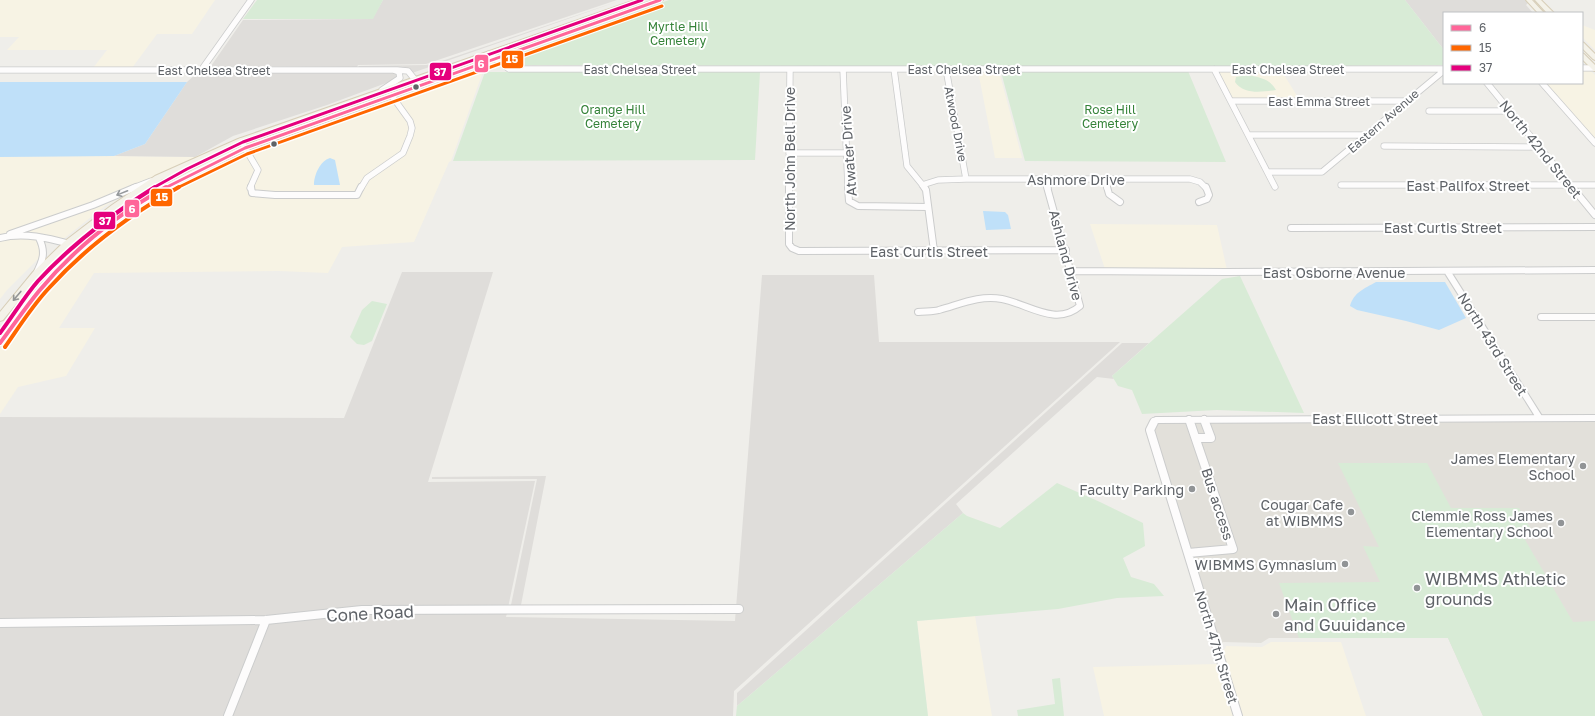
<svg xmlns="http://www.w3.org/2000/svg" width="1595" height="716" font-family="'Golos Text',sans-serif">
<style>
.commercial{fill:#f7f3e4}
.industrial{fill:#dfddda}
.education{fill:#e2e0da}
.green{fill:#d8ebd6}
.water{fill:#bfe0f9}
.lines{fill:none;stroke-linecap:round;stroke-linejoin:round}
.minor-far2-casing{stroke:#cbcccc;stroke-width:7}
.minor-far1-casing{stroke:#cbcccc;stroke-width:8}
.minor-casing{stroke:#cbcccc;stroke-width:10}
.major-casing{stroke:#d7ceb8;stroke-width:2}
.minor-far2{stroke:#fdfcfc;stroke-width:5.5}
.minor-far1{stroke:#fdfcfc;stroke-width:6}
.minor{stroke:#fdfcfc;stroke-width:8}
.major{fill:#f4f2e9;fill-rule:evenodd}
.bus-1-far1-casing{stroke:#fff;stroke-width:5.5}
.bus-1-casing{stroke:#fff;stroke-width:7}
.bus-2-far1-casing{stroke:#fff;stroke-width:5.5}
.bus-2-casing{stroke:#fff;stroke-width:7}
.bus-3-far1-casing{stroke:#fff;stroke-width:5.5}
.bus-3-casing{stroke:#fff;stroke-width:7}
.bus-1-far1{stroke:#f69;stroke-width:3}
.bus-1{stroke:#f69;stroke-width:4}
.bus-2-far1{stroke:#f60;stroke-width:3}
.bus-2{stroke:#f60;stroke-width:4}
.bus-3-far1{stroke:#e5007d;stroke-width:3}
.bus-3{stroke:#e5007d;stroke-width:4}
.oneway{stroke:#96999c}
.oneway2{stroke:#939595}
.bus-dot{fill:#5f6368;stroke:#fff;stroke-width:1.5}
.poi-dot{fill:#919496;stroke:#fff;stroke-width:1.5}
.labels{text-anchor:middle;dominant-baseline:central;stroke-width:4;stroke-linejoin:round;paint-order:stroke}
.far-park-label{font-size:12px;fill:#348238;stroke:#fff}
.far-street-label{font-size:12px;fill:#5f6368;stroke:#fff}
.street-label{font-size:14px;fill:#5f6368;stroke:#fff}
.poi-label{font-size:14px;fill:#5f6368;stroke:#fff;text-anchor:end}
.near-poi-label{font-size:17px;fill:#5f6368;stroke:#fff;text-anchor:start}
.near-street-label{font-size:17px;fill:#5f6368;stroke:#fff}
.line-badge{stroke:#fff;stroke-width:1.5}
.badge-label{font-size:11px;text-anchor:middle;font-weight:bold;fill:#fff}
</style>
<rect width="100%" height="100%" fill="#efeeea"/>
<!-- commercial -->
<path class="commercial" d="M0 0H215L192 34H157L132 68H93L107 50H7L19 37H0Z
M1582 25 1595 30V50L1582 37Z
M485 66 451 161 449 162 414 242 342 247 328 273 279 271 94 273 59 328H95L66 376 18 387 0 414V349L38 296 92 244 149 201 192 177 245 154 255 171 247 190 249 194 356 197 369 179 404 154 413 136 415 128 413 120 396 98Z
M1218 70H1281L1299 99H1233Z
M1582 70H1590L1595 75V140L1544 83H1582Z
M978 71H999L1022 158H995Z
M391 99 407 122 409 129 408 136 400 153 365 177 356 193H277L255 191 253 188 261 169 251 152 305 130Z
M114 156 195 157 167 172 92 203 0 236V157Z
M138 188 105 206 62 240 21 233Z
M1090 224 1217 225 1227 270 1105 269Z
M9 237 36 240 42 250 41 256 7 290 0 299V240Z
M975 616 992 716H928L917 621Z
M1211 641 1234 716H1104L1093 667 1217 664Z
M1271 642H1341L1366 716H1243L1222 650 1225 649 1226 646 1262 647Z"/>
<!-- industrial -->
<path class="industrial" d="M383 0H617L426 64 358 65 357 67 211 66 243 20 372 19Z
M622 0 412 73 358 68 359 66 426 65 436 63Z
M1405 0H1531L1526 5 1533 13H1444V50Z
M199 71 395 73 398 75 397 79 327 105 233 136 195 157 114 156 145 144 187 82Z
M402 272H493L428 482 535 481 506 617 735 621 762 275H874L879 342H1120L734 691 733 716H0V417L344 418Z
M1122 343H1149L1112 376 1114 379 1097 377 956 504 963 513 737 706V693Z
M546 476 521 605H511L537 479H432V477Z"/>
<!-- education -->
<path class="education" d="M1595 418V716H1483L1448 638H1269L1261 643 1223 642 1222 646 1216 643 1152 424 1156 420Z"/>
<!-- green -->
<path class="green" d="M257 0H383L373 19H243Z
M669 0H1405L1444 50V65L1186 67 518 65 508 57Z
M1188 71 1226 162 1025 161 1001 72Z
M485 72H760L755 160 453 161Z
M1248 75C1260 78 1269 78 1276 90 1262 92 1244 95 1235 82L1236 77Z
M1240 276 1304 413 1217 410 1142 414 1132 390 1118 386 1112 376 1222 279Z
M372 301 387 304 372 341 364 345 357 344 350 337 362 310Z
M1338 463H1427L1451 508H1519L1536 538H1524L1573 622 1595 621V716H1483L1448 638H1299L1279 583 1380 582 1363 546 1379 547Z
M1057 483 1100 502 1143 523 1145 546 1123 558 1131 577 1154 584 1164 596 1117 598 1058 609 917 621 928 716H736L737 706 963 513 967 516 1000 528Z
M1060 678 1064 716H1018L1017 710 1055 704 1052 679Z"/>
<!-- water -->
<path class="water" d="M0 82H187L145 144 114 156 0 157Z
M330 158 335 160 340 185H314C314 175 320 161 330 158Z
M983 211 1005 212 1008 215 1011 229 986 230Z
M1376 282H1445L1466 318 1439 330 1406 321 1357 310 1350 306C1354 292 1364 289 1376 282Z"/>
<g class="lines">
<!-- minor-far2 casing -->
<g class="minor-far2-casing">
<path id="minor-far2" d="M489 54 509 69H1444
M1582 68H1595
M202 69 251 0
M843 69 848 188
M894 69 907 166 925 188
M946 69 966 179
M1214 69 1275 187
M0 70H397L408 71 420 86
M1487 83 1573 188
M1542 83 1595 143
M382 90 400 78 399 72 393 70
M1231 101H1407
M1429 111H1510
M1249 135H1367
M241 141 258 170 250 188
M1384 146 1539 147
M789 153H847
M1268 172H1322L1441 73 1440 69
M1045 179 1048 188
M1104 179 1107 188
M922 185 938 180 966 179H1190L1200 182 1206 188
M1341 185H1595
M133 188 151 181
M361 188 367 178 403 153 410 136 412 128 410 121 392 96
M789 188 790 69"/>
</g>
<!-- minor-far1 casing -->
<g class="minor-far1-casing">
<path id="minor-far1" d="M251 187 252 193 275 195H357L361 187
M789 187V244L792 248 799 251 1066 250
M848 187 849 201 858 206 928 207
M924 187 926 190 934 251
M1107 187 1109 194 1120 202
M1572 187 1595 215
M1199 202 1207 199 1209 195 1206 187
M1291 228 1595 227
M10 234 93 205 136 187
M0 238C27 231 54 240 81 247
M1072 271 1226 272 1595 270
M1447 271 1539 417
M36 274C43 260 46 252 39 238
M918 312C925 311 933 312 939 310 961 304 979 295 1002 299 1028 304 1056 327 1080 306L1047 187
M1541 317H1595
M1189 419 1190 423
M1204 419 1206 423
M1153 423 1156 420 1595 418"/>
</g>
<!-- minor casing -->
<g class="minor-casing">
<path id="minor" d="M1154 422 1150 430 1238 716
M1196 438H1211L1205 422
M1188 553 1233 549 1190 422
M0 623 266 620 362 610 739 609
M228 716 266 620"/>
</g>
<!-- major casing -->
<g class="major-casing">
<path id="major" d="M635 0H644L244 143 161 180 118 209 71 245 39 276 3 320 0 321V312L33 272 65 241 112 205 155 176 238 139Z
M654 0H663L248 150C172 183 101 224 47 287 31 305 18 326 3 345L0 346C0 344 0 340 0 337 1 332 17 313 21 308 77 232 158 184 242 146Z
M1526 0H1532L1544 13H1538Z
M1535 0H1541L1554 13H1547Z
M1582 42 1584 43 1595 54V60L1593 59 1582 48Z
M1582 53 1584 54 1595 65V71L1593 70 1582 59Z"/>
</g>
<!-- minor-far2 -->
<use href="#minor-far2" class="minor-far2"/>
<!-- minor-far1 -->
<use href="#minor-far1" class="minor-far1"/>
<!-- minor -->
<use href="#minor" class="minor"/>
<!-- major -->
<use href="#major" class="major"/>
<!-- bus-1-far1 casing -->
<g class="bus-1-far1-casing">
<path id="bus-1-far1" d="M165 188 245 148 660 0"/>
</g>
<!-- bus-1 casing -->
<g class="bus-1-casing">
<path id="bus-1" d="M0 343C13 326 25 308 39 291 74 249 118 214 166 187"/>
</g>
<!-- bus-2-far1 casing -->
<g class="bus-2-far1-casing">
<path id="bus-2-far1" d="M177 188 247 154 662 6"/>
</g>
<!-- bus-2 casing -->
<g class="bus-2-casing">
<path id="bus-2" d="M5 347C19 327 32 306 49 288 86 247 131 214 179 187"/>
</g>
<!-- bus-3-far1 casing -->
<g class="bus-3-far1-casing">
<path id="bus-3-far1" d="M153 188 187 169 243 142 642 0"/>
</g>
<!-- bus-3 casing -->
<g class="bus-3-casing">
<path id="bus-3" d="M0 333C13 316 24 297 38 281 72 244 112 214 155 187"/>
</g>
<!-- bus-1-far1 -->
<use href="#bus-1-far1" class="bus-1-far1"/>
<!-- bus-1 -->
<use href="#bus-1" class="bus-1"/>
<!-- bus-2-far1 -->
<use href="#bus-2-far1" class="bus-2-far1"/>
<!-- bus-2 -->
<use href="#bus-2" class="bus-2"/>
<!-- bus-3-far1 -->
<use href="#bus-3-far1" class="bus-3-far1"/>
<!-- bus-3 -->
<use href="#bus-3" class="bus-3"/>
</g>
<!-- one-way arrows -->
<defs><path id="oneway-shaft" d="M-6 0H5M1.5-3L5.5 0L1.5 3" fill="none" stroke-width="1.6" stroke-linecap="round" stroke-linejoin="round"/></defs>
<use class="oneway" href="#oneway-shaft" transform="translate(122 193) rotate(158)"/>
<use class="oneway2" href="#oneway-shaft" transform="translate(17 296) rotate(130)"/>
<!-- markers -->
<g class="bus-dot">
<circle cx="416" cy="87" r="3.5"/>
<circle cx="274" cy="144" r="3.5"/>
</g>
<g class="poi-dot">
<circle cx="1583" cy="466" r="4"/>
<circle cx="1192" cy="489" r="4"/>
<circle cx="1351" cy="512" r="4"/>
<circle cx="1561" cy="523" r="4"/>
<circle cx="1345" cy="564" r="4"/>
<circle cx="1417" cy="588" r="4"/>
<circle cx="1276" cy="614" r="4"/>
</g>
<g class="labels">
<!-- far-park labels -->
<g class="far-park-label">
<text x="678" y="26">Myrtle Hill<tspan x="678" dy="14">Cemetery</tspan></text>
<text x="613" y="109">Orange Hill<tspan x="613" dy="14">Cemetery</tspan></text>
<text x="1110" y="109">Rose Hill<tspan x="1110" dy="14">Cemetery</tspan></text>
</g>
<!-- far-street labels -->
<g class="far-street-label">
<text x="640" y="69">East Chelsea Street</text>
<text x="964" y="69">East Chelsea Street</text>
<text x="1288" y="69">East Chelsea Street</text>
<text x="214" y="70">East Chelsea Street</text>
<text x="1319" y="101">East Emma Street</text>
<text transform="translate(1383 121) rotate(-41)">Eastern Avenue</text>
<text transform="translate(956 124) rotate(79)">Atwood Drive</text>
</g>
<!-- street labels -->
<g class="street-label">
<text transform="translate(1541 149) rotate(51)">North 42nd Street</text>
<text transform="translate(848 151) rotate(-94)">Atwater Drive</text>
<text transform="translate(789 159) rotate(-90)">North John Bell Drive</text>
<text x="1076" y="179">Ashmore Drive</text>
<text x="1468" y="185">East Palifox Street</text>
<text x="1443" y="227">East Curtis Street</text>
<text x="929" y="251">East Curtis Street</text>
<text transform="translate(1066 255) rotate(75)">Ashland Drive</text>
<text x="1334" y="272">East Osborne Avenue</text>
<text transform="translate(1493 344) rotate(58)">North 43rd Street</text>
<text x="1375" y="418">East Ellicott Street</text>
<text transform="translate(1218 504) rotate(72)">Bus access</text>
<text transform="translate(1217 647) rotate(73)">North 47th Street</text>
</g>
<!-- poi labels -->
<g class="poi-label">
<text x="1575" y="458">James Elementary<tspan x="1575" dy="16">School</tspan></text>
<text x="1184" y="489">Faculty Parking</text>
<text x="1343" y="504">Cougar Cafe<tspan x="1343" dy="16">at WIBMMS</tspan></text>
<text x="1553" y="515">Clemmie Ross James<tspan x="1553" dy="16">Elementary School</tspan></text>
<text x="1337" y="564">WIBMMS Gymnasium</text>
</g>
<!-- near-poi labels -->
<g class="near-poi-label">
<text x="1425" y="578">WIBMMS Athletic<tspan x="1425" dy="20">grounds</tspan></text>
<text x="1284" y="604">Main Office<tspan x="1284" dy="20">and Guuidance</tspan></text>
</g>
<!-- near-street labels -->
<g class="near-street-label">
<text transform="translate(370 613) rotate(-3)">Cone Road</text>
</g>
</g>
<g class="line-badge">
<rect x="501" y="50" width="23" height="19" rx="4" fill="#f60"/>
<rect x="474" y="54" width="15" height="19" rx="4" fill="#f69"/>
<rect x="429" y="62" width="23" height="19" rx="4" fill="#e5007d"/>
<rect x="150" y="188" width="23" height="19" rx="4" fill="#f60"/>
<rect x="124" y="199" width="16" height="19" rx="4" fill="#f69"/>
<rect x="93" y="211" width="23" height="19" rx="4" fill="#e5007d"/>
</g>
<g class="badge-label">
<text x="512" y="63">15</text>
<text x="481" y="68">6</text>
<text x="440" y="76">37</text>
<text x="162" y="201">15</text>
<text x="132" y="213">6</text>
<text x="105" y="225">37</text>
</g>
<!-- legend -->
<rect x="1443" y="12" width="140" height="72" fill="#ffffff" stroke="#bfc1c3"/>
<rect x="1451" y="25" width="20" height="6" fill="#ff6699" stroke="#bfc1c3"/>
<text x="1479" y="32" font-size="12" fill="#5f6368">6</text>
<rect x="1451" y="45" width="20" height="6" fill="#ff6600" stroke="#bfc1c3"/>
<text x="1479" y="52" font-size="12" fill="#5f6368">15</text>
<rect x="1451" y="65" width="20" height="6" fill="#e5007d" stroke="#bfc1c3"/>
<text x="1479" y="72" font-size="12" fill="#5f6368">37</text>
</svg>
